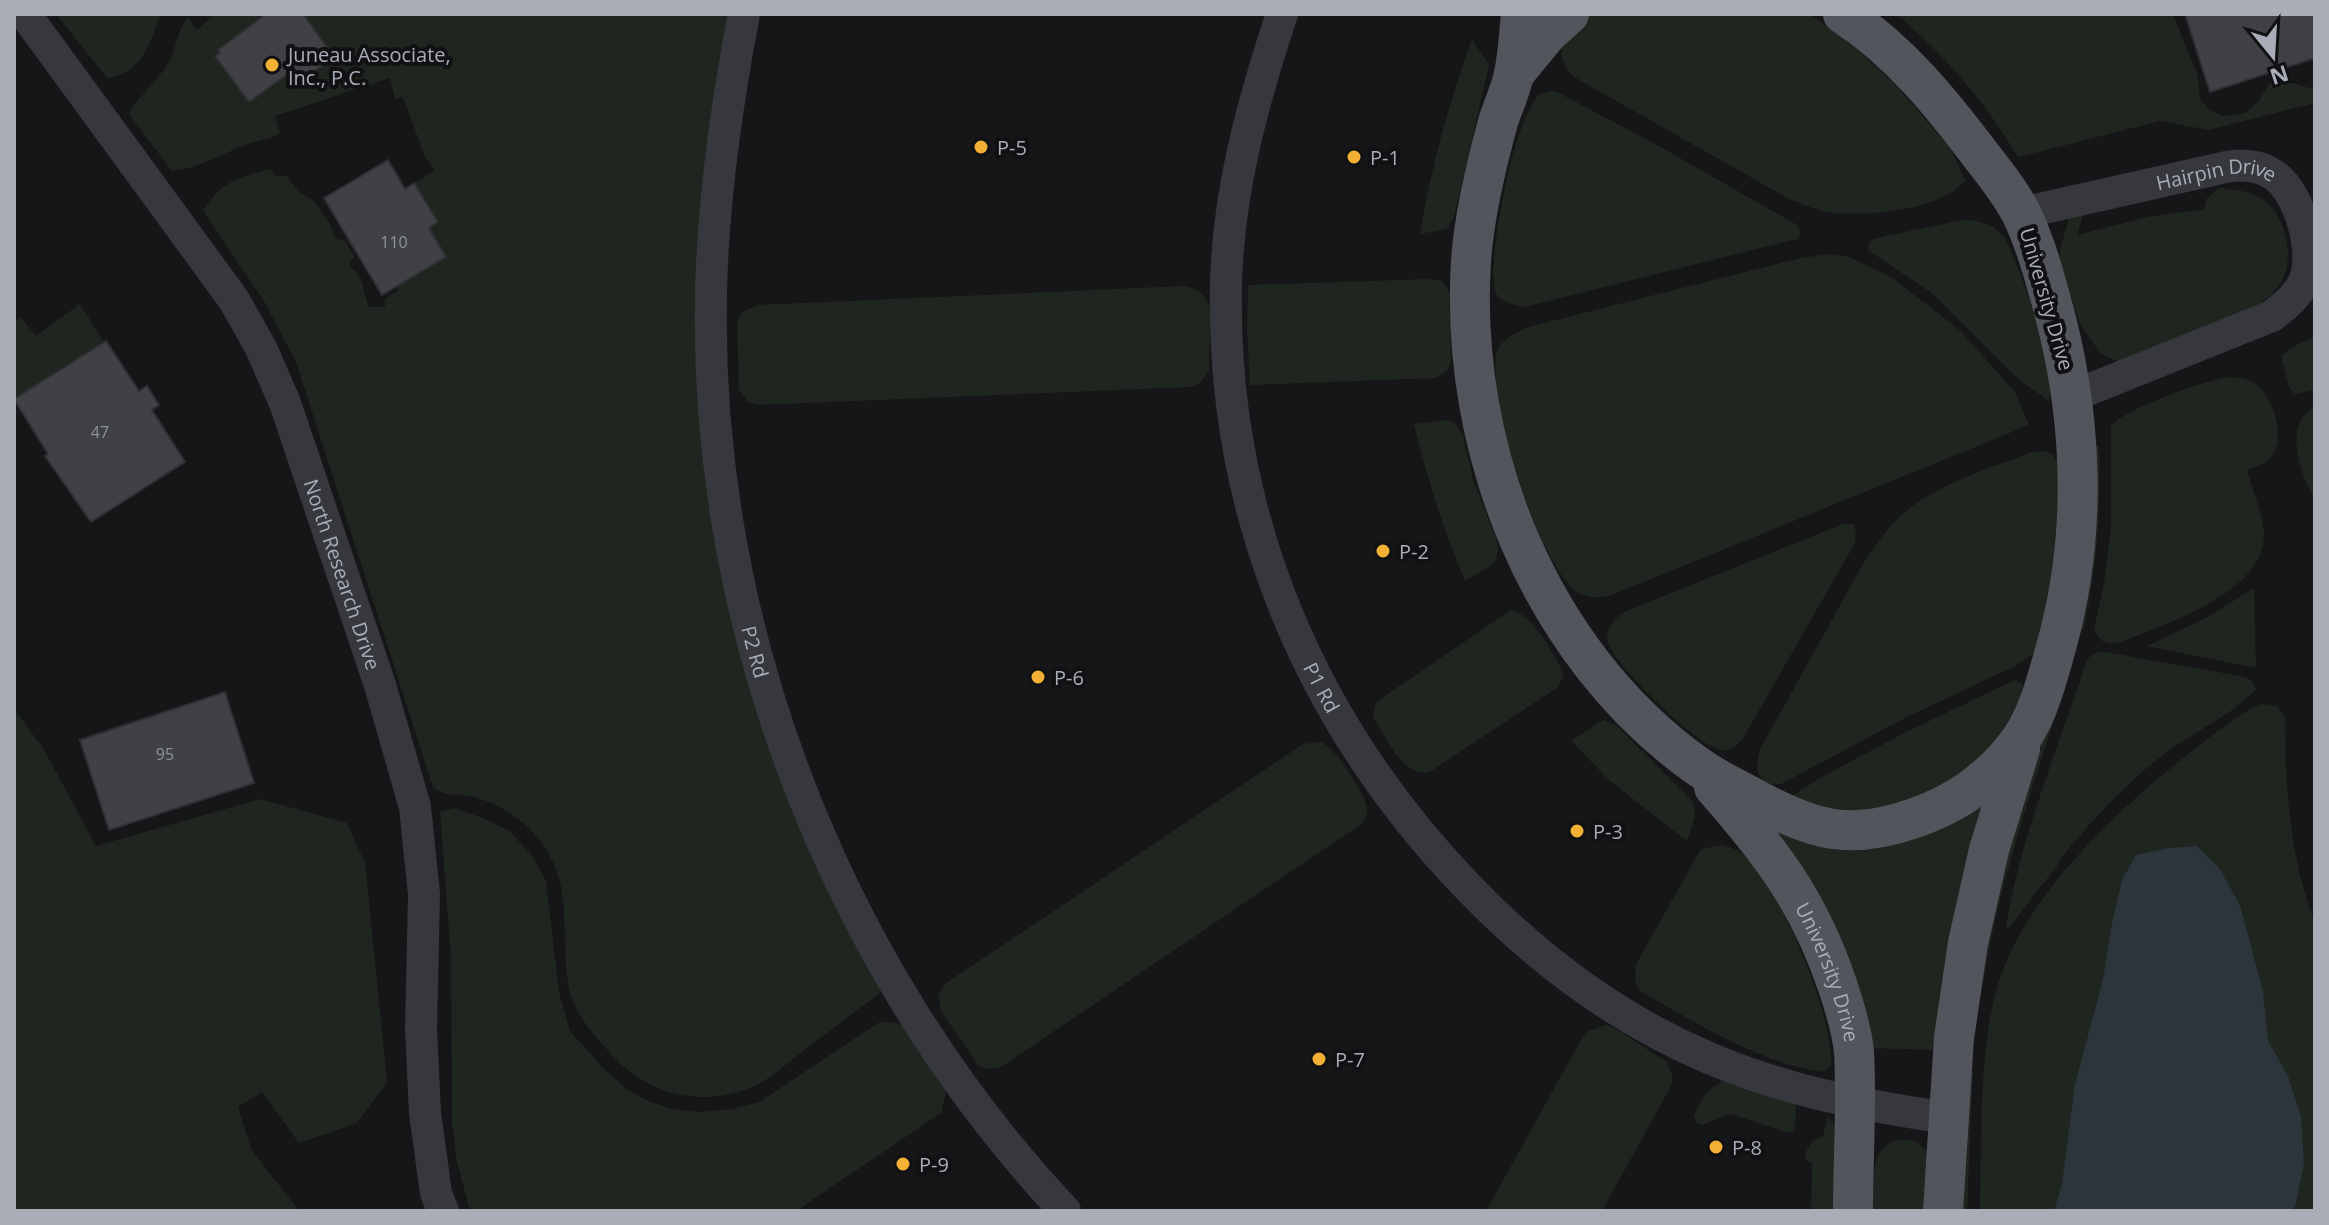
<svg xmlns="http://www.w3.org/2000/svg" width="2329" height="1225" font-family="'Open Sans',sans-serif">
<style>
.green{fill:#1e261f}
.water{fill:#2c353c}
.building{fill:#404145;stroke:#303034;stroke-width:2}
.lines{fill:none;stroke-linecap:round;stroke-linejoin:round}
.minor{stroke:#37383d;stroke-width:32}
.major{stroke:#53555c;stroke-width:40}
.poi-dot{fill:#f2b134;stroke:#111113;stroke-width:3}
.labels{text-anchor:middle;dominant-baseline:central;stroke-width:8;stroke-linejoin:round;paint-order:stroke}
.number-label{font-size:16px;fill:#8e929b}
.poi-label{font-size:20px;fill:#a8adb8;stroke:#111113;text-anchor:start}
.street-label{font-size:20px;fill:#a8adb8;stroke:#111113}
</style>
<rect width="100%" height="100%" fill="#161618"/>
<!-- green -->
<path class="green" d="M56 14H161C148 45 145 71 107 78Z
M215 14H729L720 544 885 989C856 1011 827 1033 798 1055 783 1067 765 1083 747 1089 698 1107 648 1094 614 1057 598 1040 575 1015 570 992 558 937 577 888 539 839 523 819 499 803 473 797 459 793 444 797 433 787L296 362 264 301 203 211C220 183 239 177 270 169L276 176H286L301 193 314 201 330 224 336 239 344 240 355 257 350 261V267C366 277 362 292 369 307H385V299L398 291 396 287 446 256 429 228 437 222 414 183 435 170 425 157 403 97 395 99 390 78 275 116 280 133C271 140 261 140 250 143 223 153 201 168 172 171L129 114C140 93 160 80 171 58 177 45 177 29 188 18L197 30Z
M1589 14H1810L1852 45 1894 83 1951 149 1965 180C1944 210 1862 218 1827 212 1815 210 1803 204 1791 200L1574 77C1548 51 1567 33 1589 14Z
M1896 14H2173L2197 73 2200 99 2210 110 2223 116 2245 113 2258 102 2270 83 2287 81 2315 90V103L2208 130 2160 121 2018 157C1986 103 1944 54 1896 14Z
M1472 39 1489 65 1454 217 1447 229 1420 234C1431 166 1449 103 1472 39Z
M1551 91 1559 93 1659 146 1797 225 1801 233 1797 239 1525 307C1515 305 1504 303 1497 295 1485 278 1507 172 1514 150 1520 131 1527 110 1539 94Z
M2219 188C2247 190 2271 195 2282 225 2306 294 2252 310 2202 330 2175 341 2149 352 2122 363L2101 354 2081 326 2060 265V250L2069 217 2083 215 2077 235 2148 217 2204 209 2207 198Z
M1961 220C1978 220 1995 224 2005 238 2021 274 2059 365 2049 401L2019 380 1933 294 1868 250 1869 242 1873 239Z
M1829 254 1849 257 1891 277 1961 331 2015 392 2029 425 1612 595C1600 598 1588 599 1577 592 1538 564 1489 404 1496 356 1498 340 1518 331 1532 326L1801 258Z
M1429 279 1442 281 1449 292 1451 362 1447 371 1436 378 1250 385 1247 330 1248 285Z
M1183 286C1198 288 1205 294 1210 308L1209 371 1200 383 1191 387 758 405 749 403 739 390 737 320 742 312 758 305Z
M80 304 104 342 16 398 14 324 21 317 36 336Z
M2315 337V390L2295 394 2289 387 2281 356 2292 347Z
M2228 377C2237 378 2246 378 2254 383 2275 397 2290 445 2265 463 2260 466 2252 468 2247 470 2252 489 2264 518 2264 536 2263 593 2164 625 2121 642L2114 644 2102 641 2094 630 2104 583 2111 528V426C2126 408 2204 381 2228 377Z
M2315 407V499C2300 475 2282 422 2315 407Z
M1448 420 1455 423 1463 435 1473 480 1497 541 1498 549 1495 563 1465 581C1443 529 1427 478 1414 424Z
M2092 446H2099C2101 508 2097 570 2083 631L2076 629Z
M2045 451 2052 454 2062 468 2054 571 2036 652 2015 666 1905 718 1781 784H1768C1754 773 1756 765 1760 749L1864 562C1876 545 1887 527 1903 514 1940 482 1989 469 2032 452Z
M1843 524H1853L1856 530 1855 543 1742 740C1736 746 1730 751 1721 750 1700 749 1613 663 1608 643 1605 629 1613 619 1624 612Z
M2254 588 2256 668 2147 646 2208 617Z
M1511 610C1532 614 1556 656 1564 675L1558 687 1431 771C1403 781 1385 735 1373 716L1376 702Z
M2100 651 2246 677 2252 681 2256 689C2236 713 2190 734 2164 754 2125 784 2090 823 2059 860L2060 862 2008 929 2006 926C2021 836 2057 750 2086 663L2089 657Z
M2073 662C2037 775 1999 876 1981 995L1975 994 1993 894 2065 667Z
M2015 680 2022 684C2021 701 2011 716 2003 729 1961 797 1864 833 1792 796L1822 777 1906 732Z
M2261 704 2277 706 2285 717C2285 788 2290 857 2315 923V1211H1980C1982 1140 1978 1049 1999 981 2026 895 2121 806 2191 752 2214 734 2235 716 2261 704Z
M14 709 43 748 96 846 260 799 347 823 365 863 387 1082 357 1123 299 1143 262 1092 238 1107 251 1149 299 1211H14Z
M1603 720 1616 725 1693 802 1695 817 1687 841 1610 781 1571 741Z
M1321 742C1334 746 1366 794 1367 808 1368 815 1365 820 1360 825L1001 1067 985 1069 978 1065 941 1011 938 995 946 983 1291 752 1303 744Z
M1984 794 1940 1050 1870 1048 1772 830Z
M454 808 483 818 509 831 531 854 546 881 559 992 570 1031 606 1071 628 1090 648 1101 672 1109 700 1112 732 1109 759 1102 878 1023C914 1014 930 1057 948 1083L941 1113 796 1211H470L457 1162 452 1123 451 957 440 812Z
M1721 845C1727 846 1733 848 1739 851 1778 880 1835 1018 1831 1066L1823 1072C1761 1064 1694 1022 1640 991L1635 981 1636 964 1701 849Z
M1606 1025 1613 1027 1667 1062 1673 1078 1669 1090 1602 1211H1486L1581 1040 1589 1031Z
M1973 1071 1967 1211H1961L1966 1076Z
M1729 1080 1796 1103 1795 1131 1788 1133 1731 1114 1702 1125 1697 1123 1694 1116C1701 1099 1709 1084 1729 1080Z
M1828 1117 1839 1130 1846 1211H1811L1812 1164 1805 1159C1806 1147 1812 1140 1823 1136Z
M1901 1139 1916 1141 1927 1151 1932 1211H1873C1874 1185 1867 1146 1901 1139Z"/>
<!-- water -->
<path class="water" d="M2197 846 2219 868 2240 905 2263 992 2268 1041 2288 1076 2301 1117 2304 1163 2295 1207 2290 1211H2054L2062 1184 2075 1084 2103 980 2111 928 2122 880 2136 855 2169 848Z"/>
<!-- building -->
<path class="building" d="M266 14H303L334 57 297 84 289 73 249 102 215 56 220 53 218 50Z
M2185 14H2315V58L2210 92Z
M388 160 405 189 414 183 438 222 429 228 446 257 382 295 324 198Z
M106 341 139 391 147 386 159 405 152 410 185 462 91 522 45 456 48 454 14 399Z
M225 692 254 783 109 830 80 740Z"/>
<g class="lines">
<!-- minor -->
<g class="minor">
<path id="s1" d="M25 14 234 300 261 348 285 403 380 685 415 807 424 894 421 1030 425 1113 436 1193 443 1211"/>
<path id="s2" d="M744 14C728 97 716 180 712 264 696 608 830 961 1065 1211"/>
<path id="s3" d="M1282 14C1253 101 1228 192 1226 284 1221 513 1309 722 1467 886 1535 957 1617 1019 1709 1058 1786 1091 1866 1106 1948 1118"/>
<path id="s4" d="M2021 213 2226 167C2243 164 2259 165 2274 175 2299 192 2316 251 2305 279 2299 295 2285 306 2272 316L2073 396"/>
</g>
<!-- major -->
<g class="major">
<path d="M1521 14C1519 33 1518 55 1514 74 1511 90 1503 106 1498 122 1486 166 1474 215 1471 261 1459 450 1539 652 1696 765 1712 777 1731 786 1748 795 1773 809 1805 825 1833 829 1881 836 1947 811 1983 780 2030 741 2039 708 2055 651 2089 533 2083 410 2049 293 2042 267 2034 241 2023 217 2013 196 1997 176 1983 158 1943 105 1900 51 1843 14"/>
<path d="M1514 74 1547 34 1569 14"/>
<path id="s5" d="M1714 787C1772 853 1810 903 1838 987 1845 1008 1852 1031 1854 1052 1857 1105 1853 1159 1853 1211"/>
<path d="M1943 1211 1954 1038 1968 943 1989 850 2020 749"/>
</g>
</g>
<!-- markers -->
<g class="poi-dot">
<circle cx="272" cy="65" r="8"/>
<circle cx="981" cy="147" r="8"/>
<circle cx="1354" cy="157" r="8"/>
<circle cx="1383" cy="551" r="8"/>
<circle cx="1038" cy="677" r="8"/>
<circle cx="1577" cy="831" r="8"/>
<circle cx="1319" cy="1059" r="8"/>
<circle cx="1716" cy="1147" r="8"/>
<circle cx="903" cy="1164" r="8"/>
</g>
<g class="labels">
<!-- number labels -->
<g class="number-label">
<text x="394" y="242">110</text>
<text x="100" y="432">47</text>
<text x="165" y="754">95</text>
</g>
<!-- poi labels -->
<g class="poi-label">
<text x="288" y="54">Juneau Associate,<tspan x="288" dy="23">Inc., P.C.</tspan></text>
<text x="997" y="147">P-5</text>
<text x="1370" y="157">P-1</text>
<text x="1399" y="551">P-2</text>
<text x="1054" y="677">P-6</text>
<text x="1593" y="831">P-3</text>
<text x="1335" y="1059">P-7</text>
<text x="1732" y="1147">P-8</text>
<text x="919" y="1164">P-9</text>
</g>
<!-- street labels -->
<g class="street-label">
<text stroke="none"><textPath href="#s4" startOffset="200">Hairpin Drive</textPath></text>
<text transform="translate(2047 299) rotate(74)">University Drive</text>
<text stroke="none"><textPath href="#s1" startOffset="650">North Research Drive</textPath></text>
<text stroke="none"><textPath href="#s2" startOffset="644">P2 Rd</textPath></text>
<text stroke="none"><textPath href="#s3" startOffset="696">P1 Rd</textPath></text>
<text stroke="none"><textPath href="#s5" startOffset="220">University Drive</textPath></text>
</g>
</g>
<!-- border -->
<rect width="2329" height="1225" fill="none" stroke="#a8adb8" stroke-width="32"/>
<!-- north arrow -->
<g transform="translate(2273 56) rotate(162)" stroke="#111113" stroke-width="6" paint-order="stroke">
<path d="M0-6L14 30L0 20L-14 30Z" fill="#a8adb8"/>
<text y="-12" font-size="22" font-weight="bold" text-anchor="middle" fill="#a8adb8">N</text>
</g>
</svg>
